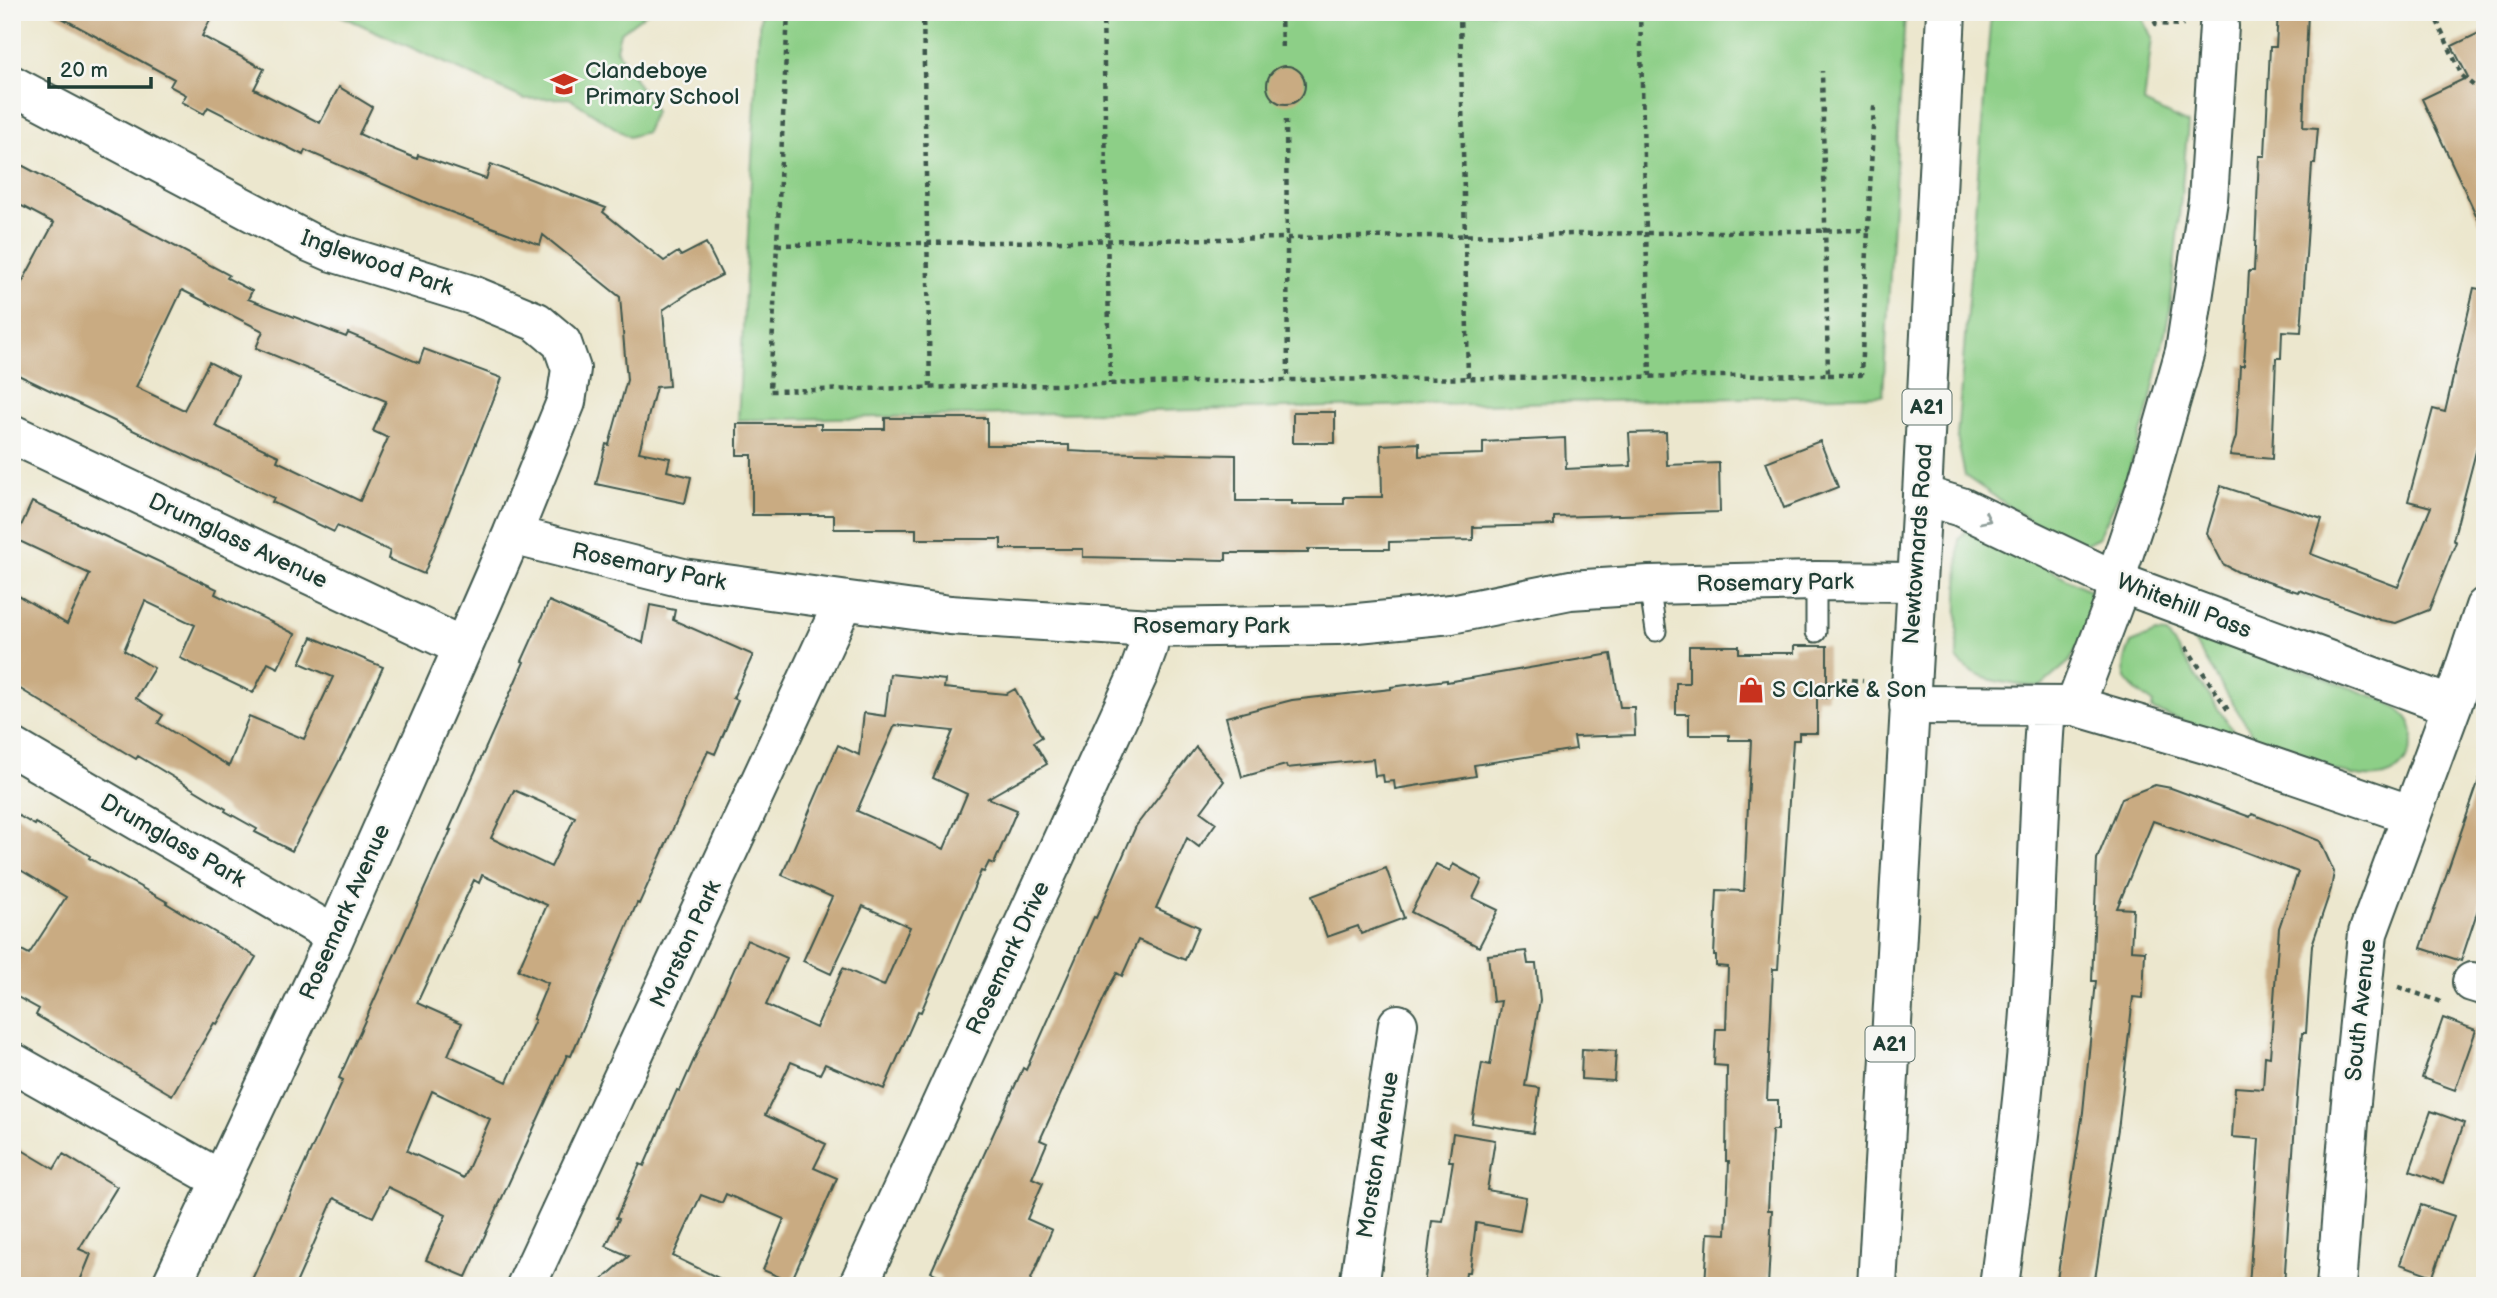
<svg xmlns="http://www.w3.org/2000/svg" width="2497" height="1298" font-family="'Balsamiq Sans',sans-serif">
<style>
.green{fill:#8dcf87;stroke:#56865e;stroke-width:2}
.building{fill:#c9ab82;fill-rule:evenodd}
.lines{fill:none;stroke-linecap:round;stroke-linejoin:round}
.lane-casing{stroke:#3e564b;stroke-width:23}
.street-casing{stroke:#3e564b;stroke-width:42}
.primary-casing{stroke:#3e564b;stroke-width:42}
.path{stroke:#3e564b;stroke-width:4.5;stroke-dasharray:5 5;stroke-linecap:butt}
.lane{stroke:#fff;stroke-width:19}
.street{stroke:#fff;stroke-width:38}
.primary{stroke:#fff;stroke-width:38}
.oneway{stroke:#8f9e9a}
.labels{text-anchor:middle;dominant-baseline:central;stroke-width:5;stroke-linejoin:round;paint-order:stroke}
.shield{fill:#f6f6f2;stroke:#60746d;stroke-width:2}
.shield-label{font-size:21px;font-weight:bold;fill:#1f3d34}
.poi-label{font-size:23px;fill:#1f3d34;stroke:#f6f6f2;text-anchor:start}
.street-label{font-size:23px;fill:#1f3d34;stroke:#f6f6f2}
</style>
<rect width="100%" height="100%" fill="#f6f6f2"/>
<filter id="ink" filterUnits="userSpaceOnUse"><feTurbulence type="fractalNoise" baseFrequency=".0143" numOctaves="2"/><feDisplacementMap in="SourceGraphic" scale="14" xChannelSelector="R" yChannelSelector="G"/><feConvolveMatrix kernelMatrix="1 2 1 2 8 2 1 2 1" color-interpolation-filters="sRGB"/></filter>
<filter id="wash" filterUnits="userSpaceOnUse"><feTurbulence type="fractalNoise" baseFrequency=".00686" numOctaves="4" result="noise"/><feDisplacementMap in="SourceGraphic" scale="28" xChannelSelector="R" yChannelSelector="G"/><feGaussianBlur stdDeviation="1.57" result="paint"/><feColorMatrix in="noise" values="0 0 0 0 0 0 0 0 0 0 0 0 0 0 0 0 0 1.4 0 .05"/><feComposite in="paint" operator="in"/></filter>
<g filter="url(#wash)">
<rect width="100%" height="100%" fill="#ece7ce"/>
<!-- green -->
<path class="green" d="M333 12H648L620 33 616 49 655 111 646 132 629 137 569 98 524 99Z
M760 12H1905L1883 395 738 420Z
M1991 12H2140L2152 38 2144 103 2188 124 2170 310 2148 412 2127 477 2099 537 2077 548 2052 536 1965 476 1957 437Z
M1967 530 1998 542 2104 598 2070 661 2040 687C2012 684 1974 683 1957 658L1959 539Z
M2184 626 2386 701C2402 711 2417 722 2412 743 2401 794 2354 776 2319 766 2300 760 2280 754 2261 748Z
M2156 633 2167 634 2240 741 2152 710 2153 703C2126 684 2116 676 2131 643Z"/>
<g id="blocks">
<!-- building -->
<path class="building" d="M51 12H214L202 36 264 69 254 89 320 123 339 87 372 107 359 134 388 147 417 159 418 155 486 179 491 164 606 208 603 212 664 261 678 252 681 256 706 243 722 275 693 290 663 310 669 386 656 387 639 452 670 458 667 471 691 477 685 503 596 484 606 444 609 445 627 380 620 297 543 235 540 245 429 204 305 150 303 155 208 107 204 114 182 102 186 95 170 86 174 79Z
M2278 12H2308L2303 127 2318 128 2315 164H2312L2301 332 2282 331 2281 358H2276L2272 459 2230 455 2236 436 2240 366H2244L2249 271H2254L2259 156H2265L2270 47H2276Z
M2485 30V234L2422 99 2468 77 2452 46Z
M1267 85a19 19 0 1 1 38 0a19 19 0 1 1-38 0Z
M12 160 229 275 227 278 252 291 248 299 346 337 348 333 419 363 424 349 502 378 424 574 388 559 390 551 337 526 334 532 272 502 274 498 12 372V301L54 223 12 201ZM182 290 263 331 256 348 386 401 373 431 388 438 360 501 277 461 279 456 215 426 238 377 209 362 184 410 136 387Z
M2474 288 2485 290V417L2453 540 2456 542 2429 610 2396 623 2380 620 2299 590 2298 592 2238 572 2223 564 2207 533 2221 486 2322 519 2311 554 2398 587 2431 507 2408 501 2433 409 2445 412Z
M1293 412H1335V443H1293Z
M885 418H987V445H1069V451L1088 452 1236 455V501H1292V504H1344V497H1382L1381 445 1419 443V456L1483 454V442L1565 438 1566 469 1605 467 1631 466 1629 433 1666 432 1667 465 1719 463 1720 512 1554 517V525L1473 527V540L1389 542V549H1308V553H1226V560L1083 557V549H1001V539H916V529H834V515H752V455H737V424H821V429H885Z
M1820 441 1838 487 1784 508 1766 462Z
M32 502 217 589 215 594 295 634 278 668 268 663 253 693 180 658 195 625 145 601 124 650 154 668 136 698 163 715 158 723 229 766 249 716 304 739 333 677 300 663 312 637 383 667 348 744 292 851 255 832 257 829 225 811 226 809 138 756 136 759 12 684V592L67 624 90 574 15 539Z
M549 601 643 643 650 605 675 610 673 620 753 655 733 698 738 700 715 754 708 751 639 904 637 903 571 1056 567 1055 466 1277 426 1260 446 1215 388 1187 373 1217 334 1198 295 1286H249L343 1080 339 1078 451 830H449L524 662 522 661ZM514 790 575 817 551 867 491 838ZM482 875 547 905 518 970 548 983 533 1019 535 1020 507 1082 448 1055 462 1023 417 1003 474 880 479 883ZM432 1091 490 1119 464 1178 407 1151Z
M1689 646H1739V653H1794V646H1827V698H1817V733H1799V740H1793L1778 969H1773L1767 1100H1778V1130H1772L1768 1210H1772L1768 1286H1705L1708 1233 1726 1234 1729 1161H1726L1727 1066 1714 1065 1716 1029H1726L1728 967 1716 966V956H1714L1717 890 1744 891 1751 740H1729V735H1689V714H1676V683H1689Z
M1611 654 1620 707H1634L1635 735 1574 737 1576 749 1474 765 1476 776 1395 789 1394 781 1384 782 1383 775 1375 776 1373 759 1287 768 1286 765 1242 777 1226 717 1292 700 1391 689V687L1447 680V682Z
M890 674 945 680 944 688 1006 694 1015 689 1042 737 1034 742 1047 764 988 798 1017 810 994 864 989 862 984 872 981 871 921 1012 918 1011 884 1089 825 1064 820 1074 791 1062 765 1115 826 1144 814 1168 837 1178 791 1282 763 1270 784 1219 726 1194 722 1203 701 1195 673 1256 735 1286H595L629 1256 606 1246 619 1219 616 1218 640 1164 644 1166 677 1090 680 1091 747 940 787 958 766 1005 816 1028 843 968 884 986 910 927 863 906 831 974 803 961 832 897 782 875 838 745 859 755 864 713 885 716ZM895 725 953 731 933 778 967 794 944 849 857 811Z
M1196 747 1224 781 1201 812 1216 823 1199 847 1187 838 1156 908 1199 927 1185 960 1138 940 1122 976 1117 973 1109 987 1040 1140 1047 1143 1032 1178 1043 1183 1027 1219 1052 1230 1028 1286H938L942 1277 931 1272 1023 1068 1026 1070 1094 917 1096 918 1136 826Z
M2480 777 2485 778V888L2461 961 2421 948Z
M2155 785 2171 788 2250 817 2252 814 2320 841 2334 872 2331 889 2312 945 2306 1033H2302L2295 1123 2284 1286H2249L2259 1139 2232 1137 2235 1087 2263 1089 2265 1056 2270 1057 2279 928 2298 872 2214 840 2213 842 2153 821 2117 908 2133 909 2131 950 2145 951 2143 998 2133 997 2119 1122 2094 1286H2056L2083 1112 2096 981H2092L2097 859 2122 798Z
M12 812 35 825 36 823 90 856 89 858 167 902 166 903 256 957 217 1024 214 1023 172 1095 36 1015 39 1009 12 994V945L29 954 66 897 12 865Z
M1436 864 1450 871 1453 864 1482 880 1473 898 1498 910 1479 947 1411 912Z
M1386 868 1404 918 1361 934 1358 926 1327 937 1312 896Z
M1526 951 1528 964H1536L1540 1000 1525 1086 1540 1088 1533 1133 1472 1123 1482 1063 1490 1065 1501 1001 1493 1002 1488 955Z
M2443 1018 2476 1030 2455 1090 2422 1078Z
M1582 1049 1616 1051 1614 1081 1581 1079Z
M2431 1111 2464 1123 2443 1183 2410 1171Z
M1453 1133 1495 1140 1487 1190 1526 1197 1520 1231 1476 1223 1470 1272H1466L1464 1286H1424L1432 1221 1443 1222 1453 1161H1449Z
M12 1144 54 1169 63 1154 117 1187 79 1249 91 1254 78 1286H12Z
M2421 1205 2454 1216 2433 1276 2400 1264Z"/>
</g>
</g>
<g filter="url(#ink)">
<use href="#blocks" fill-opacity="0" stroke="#3e564b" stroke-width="2"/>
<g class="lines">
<!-- lane casing -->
<g class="lane-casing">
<path id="lane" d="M1816 581V632
M1649 585 1656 631"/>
</g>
<!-- street casing -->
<g class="street-casing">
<path id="street" d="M12 85 309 242 332 252 472 295 537 322 562 343 571 369 566 402 512 535 463 647 319 972 171 1286
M12 434 463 647
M1922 495 1961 507 2118 582 2452 706
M512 535 683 578 950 615 1150 628 1337 625 1451 614 1570 590 1649 585 1816 581 1916 582
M1909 705 2075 706 2209 745 2412 815
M2075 706 2114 602 2119 568 2147 484 2185 351 2208 200 2219 26
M12 747 334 935
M2472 982 2485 986
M12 1062 221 1180
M526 1286 844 601
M858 1286 1138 675 1148 647 1150 628
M1359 1286 1398 1024
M1999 1286C2013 1180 2027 1074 2033 968 2038 881 2039 794 2046 707
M2336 1286 2349 1122 2368 933 2452 706 2485 607"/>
</g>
<!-- primary casing -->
<g class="primary-casing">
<path id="primary" d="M1877 1286 1922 495 1946 12"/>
</g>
<!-- path -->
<path class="path" d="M788 12 770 391 1288 380 1828 375 1822 71
M923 12 930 388
M1103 12 1110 384
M1281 12 1282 51
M1460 12 1468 378
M1640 12 1650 376
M2150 12 2156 24 2184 25
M2433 12 2462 76 2485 95
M1286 120 1288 380
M777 245 1868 230 1874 106
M1828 375H1861L1868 230
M2186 647 2230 713
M1842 679 1863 681
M2398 987 2442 1002"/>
<!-- lane -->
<use href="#lane" class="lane"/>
<!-- street -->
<use href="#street" class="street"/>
<!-- primary -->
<use href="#primary" class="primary"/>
</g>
<!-- one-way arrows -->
<defs><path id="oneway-chevron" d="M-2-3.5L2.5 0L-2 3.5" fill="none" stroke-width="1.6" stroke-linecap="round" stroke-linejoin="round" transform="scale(1.75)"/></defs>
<use class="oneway" href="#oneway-chevron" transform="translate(1986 519) rotate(26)"/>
</g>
<!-- icons -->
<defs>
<g id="school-bare" transform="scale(2.1)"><path d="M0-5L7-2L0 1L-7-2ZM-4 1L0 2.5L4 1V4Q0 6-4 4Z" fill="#c8321e" stroke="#f6f6f2" stroke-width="2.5" paint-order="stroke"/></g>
<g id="shop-bare" transform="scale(2.1)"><path d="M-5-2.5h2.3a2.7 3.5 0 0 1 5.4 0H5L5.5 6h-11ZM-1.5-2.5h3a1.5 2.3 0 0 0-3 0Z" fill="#c8321e" stroke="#f6f6f2" stroke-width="2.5" paint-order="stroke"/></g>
</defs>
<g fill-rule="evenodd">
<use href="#school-bare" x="564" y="84"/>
<use href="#shop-bare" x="1751" y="690"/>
</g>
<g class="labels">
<!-- shield labels -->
<g class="shield">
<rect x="1902.5" y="389.5" width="49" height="35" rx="5"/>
<rect x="1865.5" y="1026.5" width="49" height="35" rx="5"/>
</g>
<g class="shield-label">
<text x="1927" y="407">A21</text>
<text x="1890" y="1044">A21</text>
</g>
<!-- poi labels -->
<g class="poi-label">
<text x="585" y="71">Clandeboye<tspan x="585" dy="26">Primary School</tspan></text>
<text x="1772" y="690">S Clarke &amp; Son</text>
</g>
<!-- street labels -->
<g class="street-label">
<text transform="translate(377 263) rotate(19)">Inglewood Park</text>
<text transform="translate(238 541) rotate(25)">Drumglass Avenue</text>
<text transform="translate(1918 544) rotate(-86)">Newtownards Road</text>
<text transform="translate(649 567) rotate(12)">Rosemary Park</text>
<text transform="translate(1775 583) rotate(-1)">Rosemary Park</text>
<text transform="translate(2184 606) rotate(21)">Whitehill Pass</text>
<text x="1211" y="626">Rosemary Park</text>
<text transform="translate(173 841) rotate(30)">Drumglass Park</text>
<text transform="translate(345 912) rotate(-66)">Rosemark Avenue</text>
<text transform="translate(686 944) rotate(-65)">Morston Park</text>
<text transform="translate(1008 958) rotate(-65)">Rosemark Drive</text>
<text transform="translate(2361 1010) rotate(-84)">South Avenue</text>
<text transform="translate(1378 1155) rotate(-81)">Morston Avenue</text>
</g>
</g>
<!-- margin -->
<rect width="2497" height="1298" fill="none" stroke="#f6f6f2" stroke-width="42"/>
<!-- scale -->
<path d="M49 77v10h102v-10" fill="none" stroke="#1f3d34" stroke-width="3.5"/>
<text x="60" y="77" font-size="21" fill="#1f3d34" stroke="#f6f6f2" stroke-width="5" paint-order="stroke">20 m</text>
</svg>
